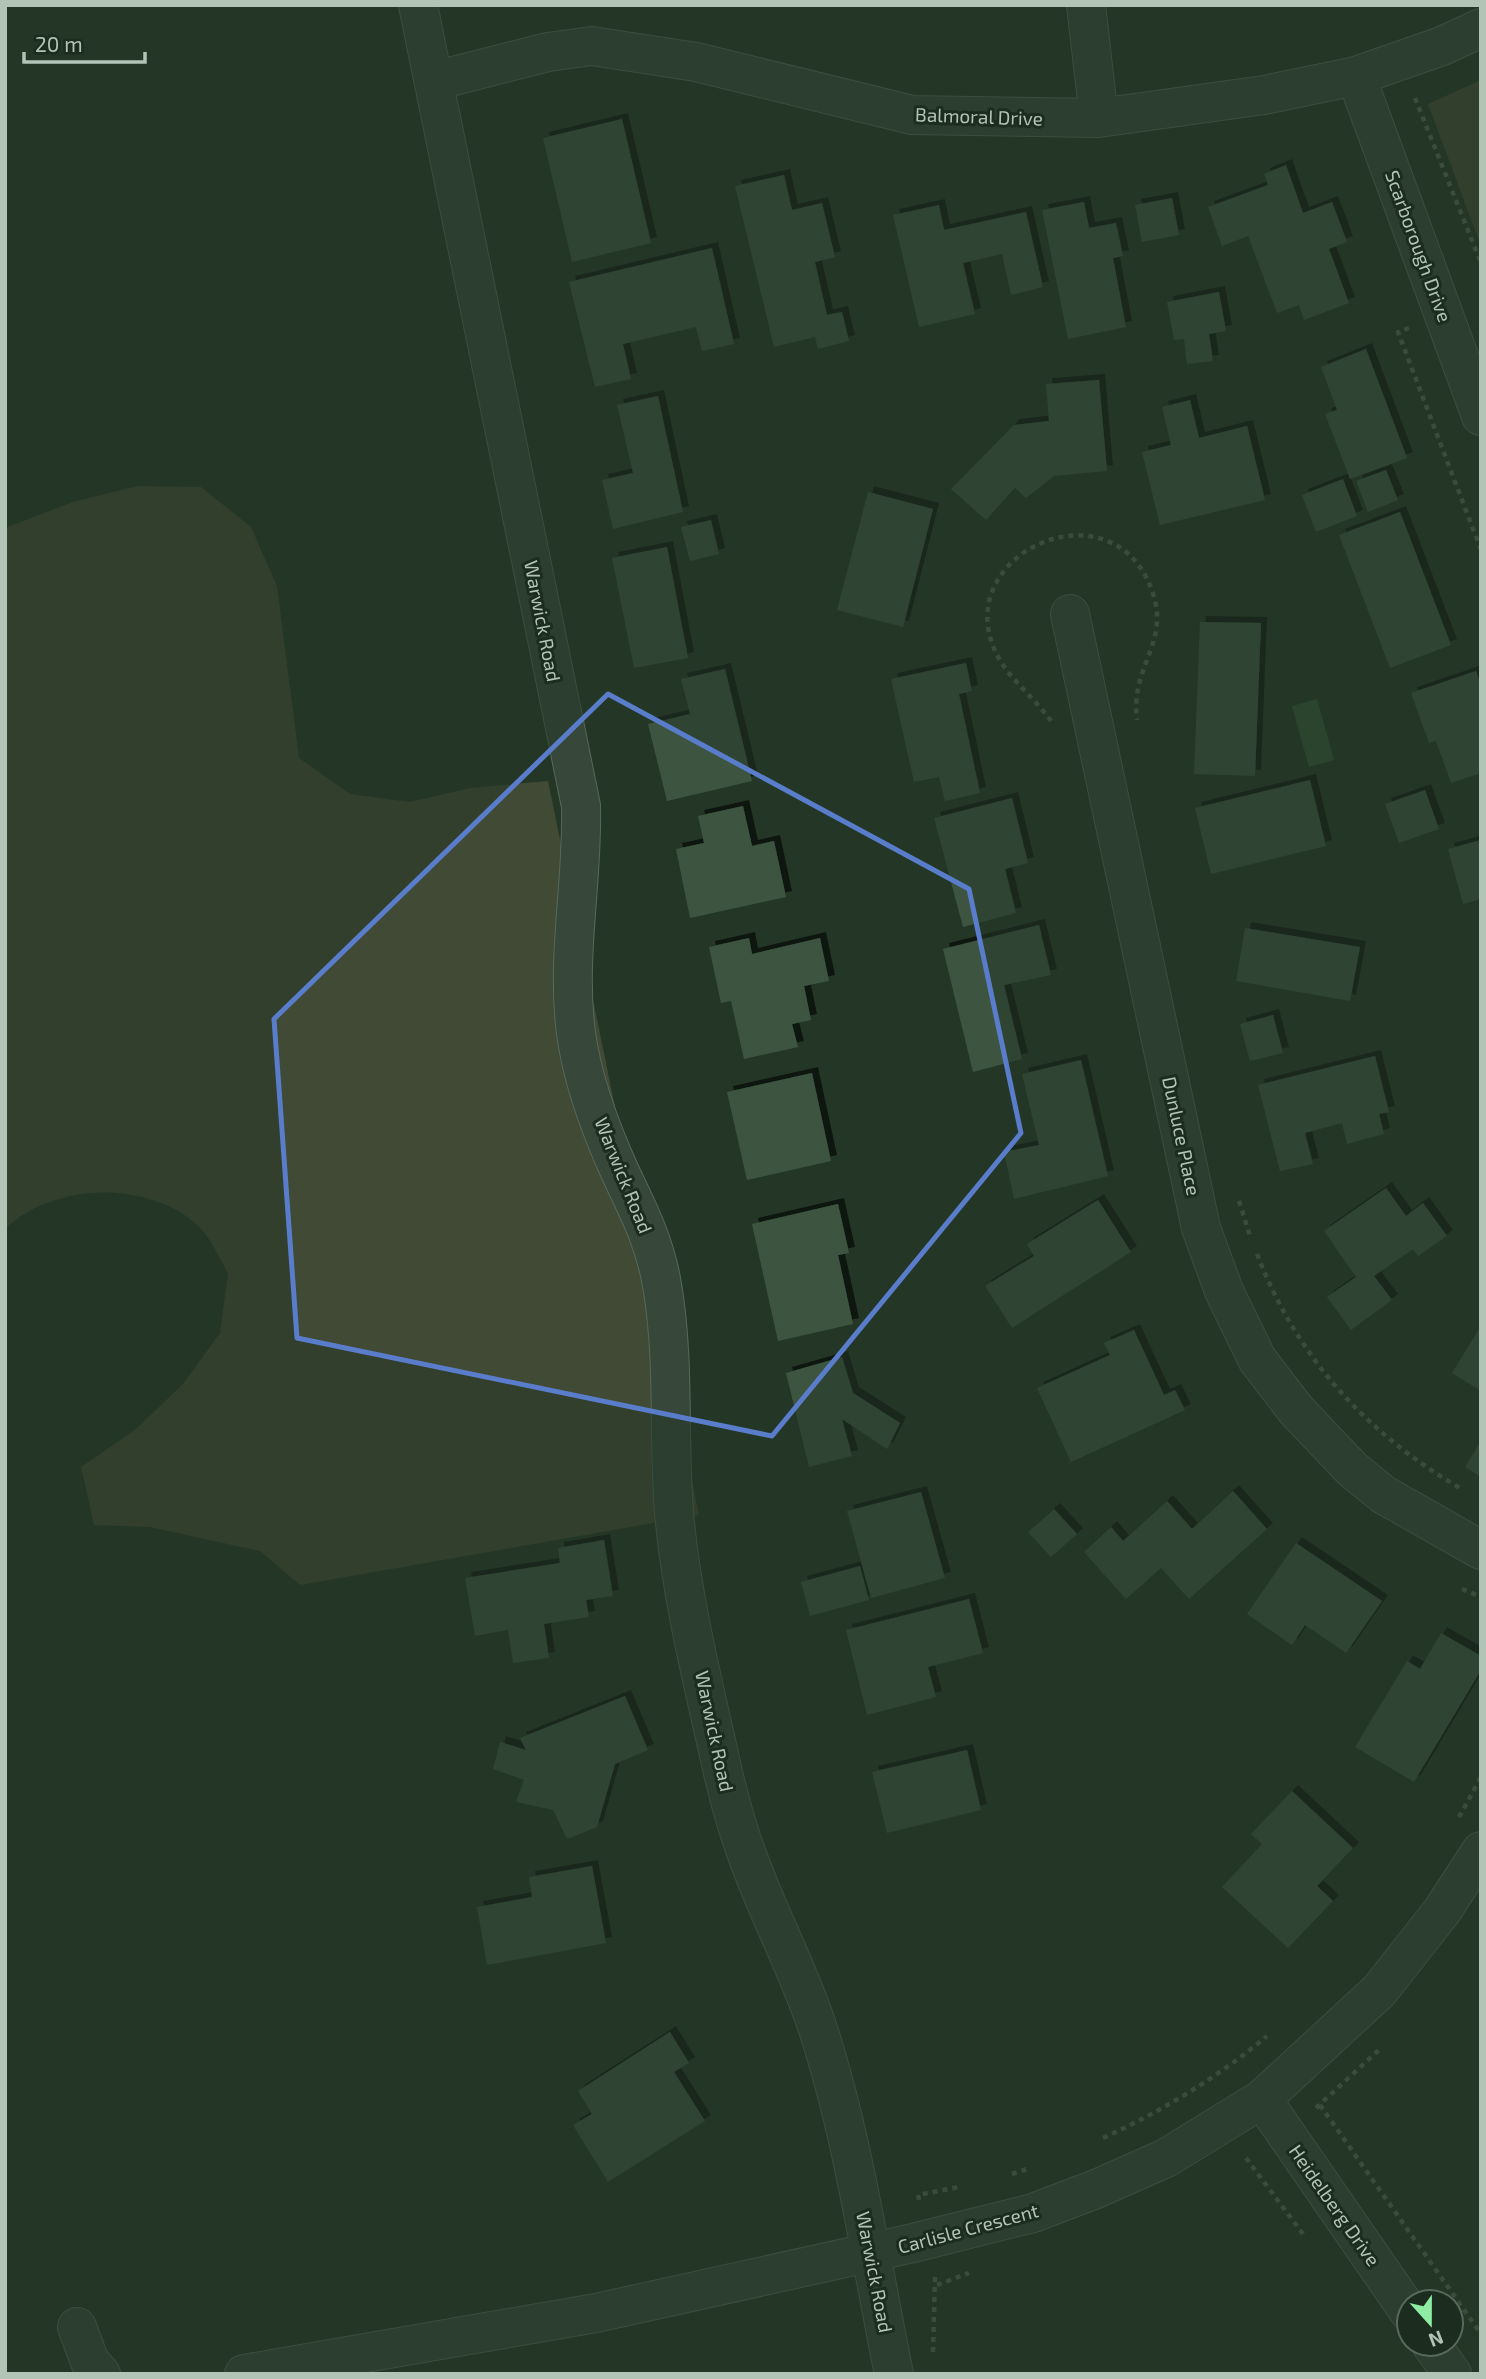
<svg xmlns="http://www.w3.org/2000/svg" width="1486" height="2379" font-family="'Exo 2',sans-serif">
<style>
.green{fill:#404a34}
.water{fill:#335639}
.building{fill:#3d5541;filter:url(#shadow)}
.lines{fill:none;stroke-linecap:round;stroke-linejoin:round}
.minor-casing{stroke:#57695b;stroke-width:40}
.path{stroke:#586654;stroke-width:4.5;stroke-dasharray:5 5;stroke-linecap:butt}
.minor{stroke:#37483a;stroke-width:38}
.marked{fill:none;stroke:#597dca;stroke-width:5;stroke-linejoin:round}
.labels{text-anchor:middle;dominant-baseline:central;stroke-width:6;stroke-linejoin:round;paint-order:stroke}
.street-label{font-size:19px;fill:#b2c4b6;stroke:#1c2d1f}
</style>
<defs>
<filter id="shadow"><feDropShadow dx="6" dy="-6" stdDeviation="0" flood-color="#0009"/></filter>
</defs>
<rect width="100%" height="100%" fill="#243727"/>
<!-- green -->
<path class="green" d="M1481 80V246L1428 104Z
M138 486 201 487 251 527 277 586 299 758 350 794 410 802 470 788 548 781 699 1515 300 1585 260 1551 150 1527 94 1525 81 1467 135 1430 183 1384 220 1333 228 1273C219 1258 209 1234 195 1223 144 1180 53 1183 5 1229V528L73 502Z"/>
<!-- water -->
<path class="water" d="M1317 699 1334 760 1309 767 1292 706Z"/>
<!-- building -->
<path class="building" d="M622 119 651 243 572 262 543 138Z
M1286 165 1303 213 1332 202 1347 242 1329 249 1349 303 1304 320 1299 305 1277 313 1248 236 1222 246 1208 207 1268 185 1264 174Z
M784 175 792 210 822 203 835 257 815 262 827 315 842 312 849 341 818 349 815 337 774 347 735 186Z
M1172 198 1179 235 1142 242 1135 205Z
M1084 202 1089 228 1116 223 1123 256 1113 258 1126 327 1068 339 1042 210Z
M939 205 944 230 1026 212 1043 287 1011 295 1002 254 963 263 975 314 919 327 893 215Z
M712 248 734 344 702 351 696 327 623 344 631 379 595 387 569 282Z
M1219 292 1226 331 1209 334 1213 361 1187 364 1184 339 1174 340 1167 302Z
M1366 349 1407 458 1350 479 1325 414 1337 410 1321 367Z
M1099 380 1107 471 1054 476 1026 498 1015 488 986 520 951 489 1014 425 1049 421 1046 384Z
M658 396 683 512 613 529 602 480 633 473 617 405Z
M1190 400 1199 438 1247 426 1265 500 1160 525 1142 452 1171 445 1162 407Z
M1386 470 1398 500 1368 512 1356 481Z
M1343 479 1357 516 1316 532 1302 495Z
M868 492 933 509 903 627 837 610Z
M1400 512 1451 645 1390 668 1339 535Z
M711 520 719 554 690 561 681 527Z
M667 547 688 658 634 668 612 558Z
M1200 622 1261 623 1255 776 1194 774Z
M966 663 972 691 959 694 980 793 945 801 939 777 914 782 891 679Z
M725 669 752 781 667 801 648 724 690 714 681 679Z
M1476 671 1481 685V773L1451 783 1436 741 1429 743 1411 693Z
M1310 780 1326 846 1211 874 1195 808Z
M1425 790 1439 829 1399 843 1385 804Z
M1012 798 1028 863 1005 869 1016 913 963 927 934 818Z
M743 806 752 846 774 841 786 897 690 918 676 849 704 843 698 816Z
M1481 840V899L1463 904 1448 849Z
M1039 925 1051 975 1004 985 1022 1059 973 1072 943 949Z
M1245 928 1360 947 1350 1001 1236 981Z
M749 938 752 954 820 938 829 981 804 986 811 1020 792 1024 798 1047 744 1059 731 1001 721 1003 709 947Z
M1273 1015 1283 1053 1250 1061 1240 1024Z
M1375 1056 1389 1112 1379 1114 1384 1134 1347 1144 1342 1123 1305 1133 1313 1164 1280 1171 1258 1085Z
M1081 1060 1108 1176 1014 1199 1004 1152 1039 1145 1022 1074Z
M812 1073 831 1161 747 1180 727 1092Z
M1386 1188 1406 1216 1423 1203 1447 1236 1418 1256 1413 1249 1374 1276 1392 1300 1351 1330 1327 1297 1356 1277 1324 1231Z
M1098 1200 1131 1252 1012 1328 985 1286 1034 1256 1027 1244Z
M838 1204 849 1253 838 1255 853 1324 778 1341 752 1224Z
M1479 1329 1481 1330V1391L1452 1373Z
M1134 1330 1164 1395 1175 1390 1185 1410 1071 1462 1037 1388 1110 1355 1104 1343Z
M842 1357 853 1393 900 1423 887 1449 842 1419 852 1456 809 1467 786 1373Z
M1481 1441V1477L1465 1467Z
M1233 1491 1267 1529 1189 1599 1161 1568 1126 1599 1084 1552 1111 1527 1123 1541 1167 1501 1192 1529Z
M921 1492 945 1578 871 1598 847 1511Z
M1054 1509 1077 1534 1051 1557 1028 1532Z
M604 1540 613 1596 586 1600 589 1617 544 1624 549 1658 513 1663 508 1630 475 1636 465 1578 560 1563 558 1548Z
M1296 1543 1382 1601 1346 1653 1305 1625 1292 1645 1247 1614Z
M860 1566 869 1600 810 1616 801 1582Z
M969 1599 983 1653 928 1667 936 1697 867 1715 846 1630Z
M1441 1633 1481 1656V1670L1414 1782 1355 1747 1407 1661 1420 1669Z
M625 1696 648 1750 615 1764 597 1827 567 1839 553 1810 516 1802 524 1780 493 1769 500 1742 526 1750 520 1738Z
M967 1750 981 1810 887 1833 872 1772Z
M1292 1791 1353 1848 1317 1886 1333 1901 1288 1948 1222 1887 1262 1844 1251 1834Z
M592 1866 606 1943 487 1965 477 1907 532 1897 529 1877Z
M670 2032 689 2063 674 2072 705 2121 608 2182 573 2125 592 2114 578 2091Z"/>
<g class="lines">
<!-- minor casing -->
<g class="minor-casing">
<path id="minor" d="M418 5 581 806C583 882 566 957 576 1033 582 1078 601 1130 620 1172 638 1210 655 1242 662 1285 675 1360 668 1437 674 1512 681 1595 702 1678 720 1759 728 1796 738 1833 752 1868 772 1921 799 1972 817 2026 854 2139 870 2257 894 2374
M1086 5 1099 118
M1356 76 1481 416
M434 81 548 52 592 46 696 62 912 115 1099 118 1264 95 1356 76 1442 46 1481 28
M1070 614 1201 1228 1224 1291 1257 1359 1296 1410 1352 1469 1384 1495 1481 1550
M1262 2099 1409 2312
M77 2327 90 2362 101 2374
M1431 2344 1452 2374
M244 2374 596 2313 913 2243 1033 2213 1096 2189 1166 2158 1262 2099 1379 1991 1442 1911 1481 1851"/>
</g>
<!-- path -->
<path class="path" d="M1415 98 1481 263
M1409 328 1398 332 1481 550
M1051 721C1035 698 1010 680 997 655 945 552 1119 477 1154 597 1168 644 1130 669 1137 720
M1239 1201 1250 1236
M1257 1254C1297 1358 1367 1434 1463 1490
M1462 1589 1481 1597
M1459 1817 1481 1777
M1320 2105 1481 2334
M1316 2108 1382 2047
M1103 2138C1162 2111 1217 2078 1267 2036
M1246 2158 1306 2238
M1012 2174 1030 2168
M919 2200 918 2195 959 2187
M937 2285 969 2273
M933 2352 935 2277"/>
<!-- minor -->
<use href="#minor" class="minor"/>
</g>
<!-- marked area -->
<path d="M0 0H1486V2379H0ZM608 694 969 889 1021 1133 772 1436 297 1338 274 1019Z" fill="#243727" fill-opacity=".55" fill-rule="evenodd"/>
<path class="marked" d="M608 694 969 889 1021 1133 772 1436 297 1338 274 1019Z"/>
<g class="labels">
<!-- street labels -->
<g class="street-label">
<text transform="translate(979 116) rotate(2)">Balmoral Drive</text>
<text transform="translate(1419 246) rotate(70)">Scarborough Drive</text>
<text transform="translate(543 621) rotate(79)">Warwick Road</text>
<text transform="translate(1182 1136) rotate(78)">Dunluce Place</text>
<text transform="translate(624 1175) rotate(68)">Warwick Road</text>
<text transform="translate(715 1731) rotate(78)">Warwick Road</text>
<text transform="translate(1335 2205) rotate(55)">Heidelberg Drive</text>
<text transform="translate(968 2228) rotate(-15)">Carlisle Crescent</text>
<text transform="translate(875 2272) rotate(79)">Warwick Road</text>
</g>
</g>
<!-- border -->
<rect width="1486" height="2379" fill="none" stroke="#b2c4b6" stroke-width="14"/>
<!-- north arrow -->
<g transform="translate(1430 2323) rotate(159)"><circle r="33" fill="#1c2d1f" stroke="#58695b" stroke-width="2"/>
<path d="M0-5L12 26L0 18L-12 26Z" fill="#8eeda2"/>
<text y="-10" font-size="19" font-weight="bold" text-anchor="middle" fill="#b2c4b6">N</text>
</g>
<!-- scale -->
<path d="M24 52v10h121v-10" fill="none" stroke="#b2c4b6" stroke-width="3.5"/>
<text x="35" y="52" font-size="21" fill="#b2c4b6" stroke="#1c2d1f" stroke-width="5" paint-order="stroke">20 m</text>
</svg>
